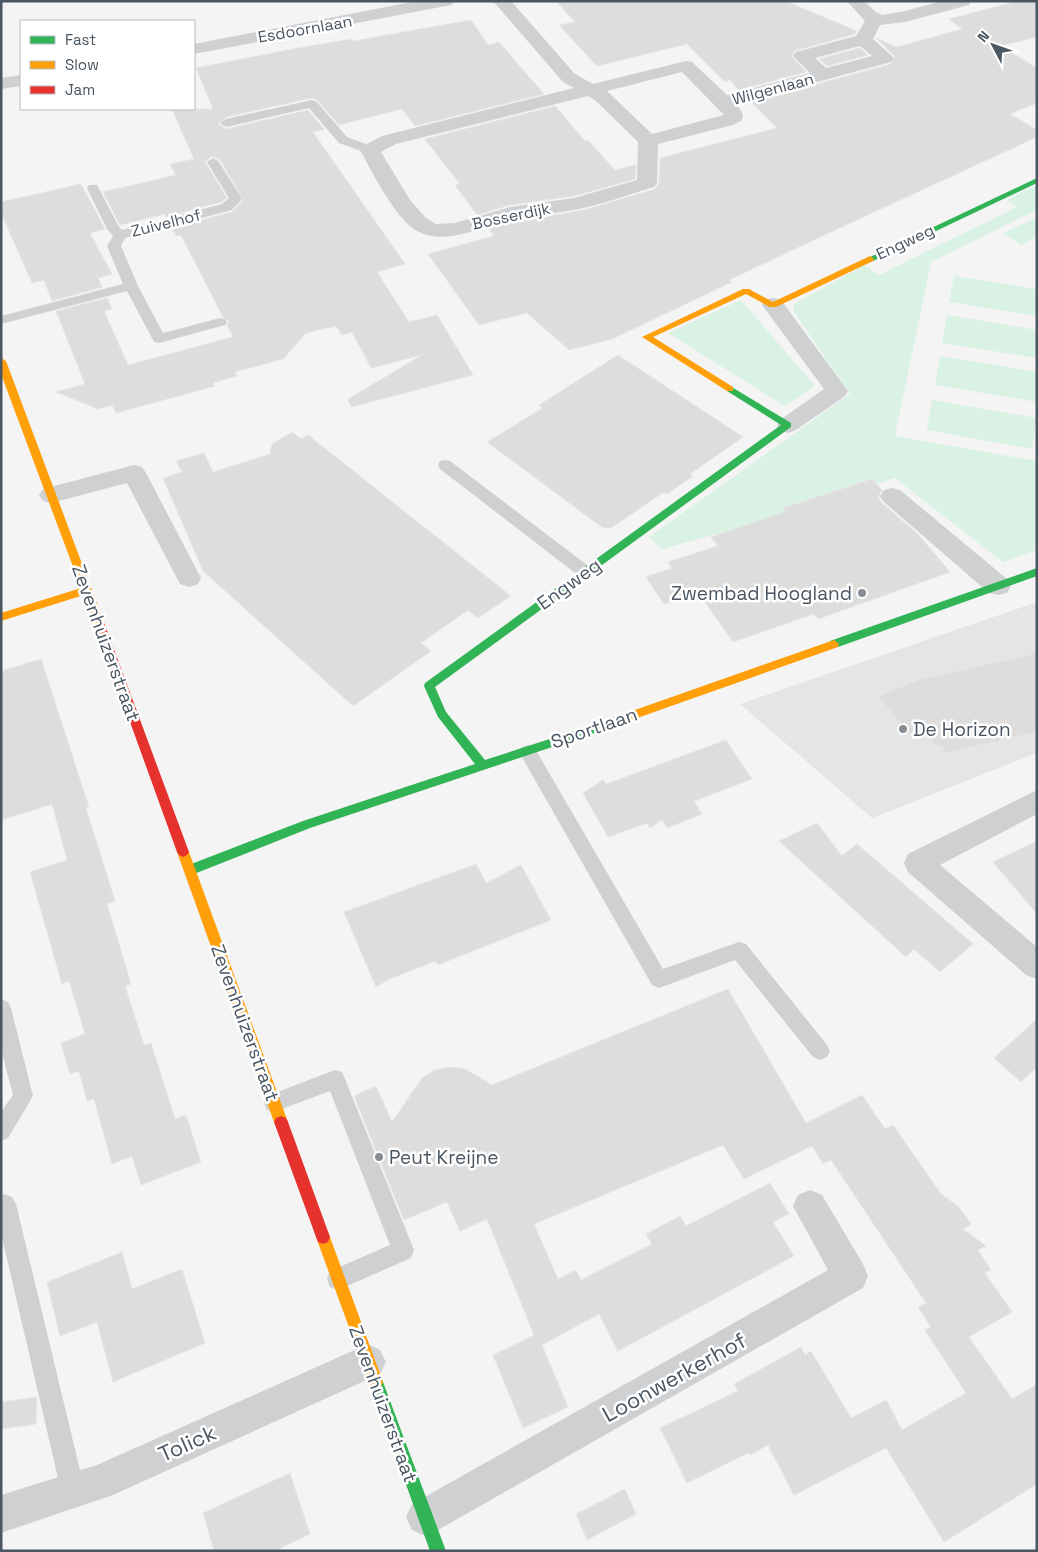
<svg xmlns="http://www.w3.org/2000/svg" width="1038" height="1552" font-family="'Space Grotesk',sans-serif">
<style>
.education{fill:#e6e5e6}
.green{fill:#d9f2e3}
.building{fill:#ddddde;stroke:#e5e6e7}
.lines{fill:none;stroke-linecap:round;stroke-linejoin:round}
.lane{fill:#ced0d2;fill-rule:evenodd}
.street{fill:#ced0d2;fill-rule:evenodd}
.fast{fill:#30b455;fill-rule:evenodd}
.slow{fill:#ff9f0a;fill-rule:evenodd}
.jam{fill:#e5322d;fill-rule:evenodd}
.poi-dot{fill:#868d94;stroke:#fff;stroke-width:2}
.labels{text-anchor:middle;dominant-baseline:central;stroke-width:5;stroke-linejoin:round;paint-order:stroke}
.far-street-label{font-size:16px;fill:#4a5661;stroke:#fff}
.street-label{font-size:19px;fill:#4a5661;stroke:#fff}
.poi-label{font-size:19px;fill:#4a5661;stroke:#fff;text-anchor:start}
.near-street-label{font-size:22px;fill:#4a5661;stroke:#fff}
</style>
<rect width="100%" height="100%" fill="#f4f4f4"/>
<!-- education -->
<path class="education" d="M1037 602V753L872 818 740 704Z"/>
<!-- green -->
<path class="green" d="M1037 185V210L931 262 895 436 1037 461V550L1003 562 895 478 750 525 662 549 649 537 850 394 794 312V304L865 265 879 275 1017 207 1007 200Z
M1037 217V237L1021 245 1004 233Z
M954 276 1037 289V316L949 302Z
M741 300 815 386 785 406 668 333Z
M947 315 1037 330V358L942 343Z
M940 356 1037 372V402L935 385Z
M932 400 1036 418 1032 449 927 430Z"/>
<!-- building -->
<path class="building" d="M556 1H785L857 31 855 34 794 51 792 57 806 72 739 90 730 80 725 82 687 44 597 66 559 25 575 22Z
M1018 1H1037V37L1000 46 1037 68V103L1010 114 1037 130V137L846 225 729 280 732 282 612 339 569 350 527 313 479 325 428 254 494 236 488 228 502 224 584 210 655 189 659 183 660 158 777 128 751 102 891 64 895 57 876 38 897 47 962 29 949 19Z
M471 20 488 45 499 42 544 94 415 126 402 109 339 125 317 100 312 98 226 117 218 124 226 129 308 110 324 129 313 132 405 264 377 272 409 322 437 315 473 375 351 407 348 399 422 355 371 368 352 332 342 335 336 326 306 333 283 359 235 372 237 376 213 383 215 386 116 413 112 405 98 409 56 392 85 384 56 311 107 298 112 309 104 311 128 365 233 337 227 325 229 321 223 317 181 235 176 236 172 228 232 212 243 200 221 161 212 156 205 162 227 198 221 202 166 217 165 214 120 225 103 192 176 175 170 164 194 159 172 109H213L196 68 293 49 352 39 353 41Z
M860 48 868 55 827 66 819 59Z
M555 106 585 141 588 140 615 170 636 165 635 179 574 196 510 205 477 215 455 185 460 184 425 139Z
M81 184 105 229 90 233 112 274 98 278 102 287 52 301 44 280 32 283 1 213V202Z
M618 355 743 437 690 474 693 476 667 494 664 492 611 528H603L487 442 543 408 539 405Z
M292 432 301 439 308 435 511 596 478 618 468 610 421 643 431 651 353 706 203 571 163 478 182 472 176 461 204 453 213 472 270 454 272 444Z
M872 479 882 490 878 497 882 503 918 534 950 572 818 619 814 614 733 642 700 595 664 604 646 577 672 568 668 562 718 546 711 537 785 512 783 508Z
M1037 653V732L946 753 942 747 933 744 926 727 909 734 878 696 921 679Z
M41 659 89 807 86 808 115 901 107 904 131 984 125 986 144 1045 151 1043 175 1119 186 1115 201 1162 141 1185 132 1156 112 1164 94 1099 87 1101 79 1071 70 1074 61 1043 85 1034 69 981 62 984 30 872 67 860 52 804 1 820V671Z
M726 740 752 779 694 801 702 814 667 828 662 820 650 828 647 823 608 837 583 793 603 780 606 784Z
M817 823 842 856 857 844 973 944 940 972 914 949 906 957 779 841Z
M1037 841V914L993 862Z
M476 864 486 883 521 865 551 920 438 965 436 961 392 978 376 987 344 912Z
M728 989 806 1123 862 1095 885 1129 893 1125 941 1194 959 1207 971 1224 963 1229 986 1246 978 1250 991 1270 985 1273 1012 1312 969 1337 1012 1399 1037 1384V1484L944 1542 886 1448 794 1495 768 1445 750 1455 748 1453 687 1483 660 1428 738 1391 734 1384 801 1347 805 1355 811 1351 851 1418 886 1400 902 1430 966 1393 925 1330 931 1327 918 1307 926 1303 831 1160 823 1164 812 1146 744 1179 723 1145 534 1224 558 1279 576 1270 581 1280 652 1244 646 1234 680 1216 686 1226 770 1183 789 1214 773 1222 794 1256 618 1351 599 1314 542 1345 568 1407 523 1428 493 1355 534 1335 487 1219 460 1231 447 1202 404 1220 354 1096 376 1086 392 1122 422 1078 435 1070 449 1067 465 1069 492 1085Z
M1037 1019V1067L1021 1082 994 1058Z
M122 1252 132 1289 182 1269 205 1343 113 1382 97 1322 60 1336 47 1282Z
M37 1397 36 1424 1 1429V1402Z
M290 1473 310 1534 274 1551H214L203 1513Z
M625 1489 636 1514 587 1540 576 1514Z"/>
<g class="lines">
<!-- lane -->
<path class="lane" d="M312 100 316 101 347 137 374 147 376 150 374 153H366L339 143 309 108 226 127 220 123 226 119Z
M213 158 219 162 242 199 232 210 125 238 121 246 138 286 163 333 220 318 225 319 227 322 225 325 159 343 154 342 127 291 1 324V316L123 284 107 246 113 236 107 229 87 188 89 185H97L119 227 122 230 222 204 229 198 207 162Z
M445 460 450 461 591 568 593 572 591 576 585 578 579 576 440 469 438 465 440 461Z
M528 745 534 747 663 969 739 942 746 944 827 1045 830 1051 827 1057 820 1060 813 1057 735 960 659 988 652 985 519 752 522 747Z
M1 999 8 1002 11 1008 33 1096 8 1138 1 1141V1112L13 1095 1 1049Z
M335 1070 342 1072 345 1079 414 1250 411 1258 338 1290 330 1287 327 1279 330 1271 390 1245 330 1091 274 1112 267 1110 264 1103 267 1096Z
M5 1194 12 1197 16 1204 85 1491 81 1499 73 1503 65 1499 61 1491 1 1233V1195Z"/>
<!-- street -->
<path class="street" d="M417 1H454L452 5 446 6 194 54V44Z
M493 1H511L575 74 593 84 686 61 692 62 727 95 810 73 793 56 796 52 856 36 865 21 847 1H864L876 12 882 15 905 11 942 1H971L969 5 905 22 880 25 873 39 894 58 891 62 736 104 742 112 743 117 741 121 733 125 658 144 657 183 654 187C627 195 601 205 573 210 553 214 533 215 513 219 483 225 447 247 417 231 398 221 374 177 364 157L360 150 363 146 382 136 574 88 563 82ZM860 46 872 56 826 68 815 58ZM682 72 724 115 652 134 607 91ZM588 96 596 101 638 142 637 180 574 198 510 207 455 223 436 224 426 218 410 200 381 152 396 144Z
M21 75V86L1 89V78Z
M773 298 781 300 848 391 845 396 796 430 788 433 780 430 777 425 780 420 824 389 762 305 765 300Z
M134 465 142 467 146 473 201 578 198 584 189 587 180 584 127 483 51 503 43 501 39 495 43 489Z
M892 488 900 490 1007 579 1011 586 1007 593 998 595 989 593 884 502 880 496 884 490Z
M1037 790V814L940 865 1037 947V979L1026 975 908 872 904 863 908 854Z
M810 1190 822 1195 863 1264 868 1276 863 1288 438 1530 425 1536 412 1530 406 1517 412 1504 828 1270 793 1206 798 1195Z
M368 1344 380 1350 386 1362 380 1374 113 1495 1 1533V1495L97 1465Z"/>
<!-- fast -->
<path class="fast" d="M1037 178V183L873 261 870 262 866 259Z
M730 386 791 423V427L435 687 446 712 485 760 602 722 606 723 607 726 606 729 310 828 194 874 190 875 186 874 184 870 186 866 303 821 475 764 438 717 424 686 425 683 781 425 727 391V387Z
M1037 568V576L838 647H830L829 644 830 641Z
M376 1375 381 1377 383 1382 446 1551H430L369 1382 371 1377Z"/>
<!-- slow -->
<path class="slow" d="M870 256 874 259 873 261 776 307H770L746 294 653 337 733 387V391H727L642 337 743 289H749L773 302Z
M1 358 6 361 105 625 104 628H96L84 595 1 621V613L81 588 1 374Z
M834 640 839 644 838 647 606 729H598L597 726 598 723Z
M183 847 187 849 189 852 288 1122 286 1126 281 1128 276 1126 274 1122 177 852 179 849Z
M323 1230 328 1232 330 1237 383 1382 381 1387 376 1389 371 1387 369 1382 316 1237 318 1232Z"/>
<!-- jam -->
<path class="jam" d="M100 621 105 625 189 852 187 855 183 857 179 855 177 852 95 625Z
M281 1116 286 1118 288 1122 330 1237 328 1242 323 1244 318 1242 316 1237 274 1122 276 1118Z"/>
</g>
<!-- markers -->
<g class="poi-dot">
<circle cx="862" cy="593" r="5"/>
<circle cx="903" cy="729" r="5"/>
<circle cx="379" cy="1157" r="5"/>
</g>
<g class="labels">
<!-- far-street labels -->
<g class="far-street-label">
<text transform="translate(305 29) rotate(-10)">Esdoornlaan</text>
<text transform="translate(773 89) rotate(-15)">Wilgenlaan</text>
<text transform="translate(511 216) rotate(-12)">Bosserdijk</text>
<text transform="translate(166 223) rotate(-14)">Zuivelhof</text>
<text transform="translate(905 242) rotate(-25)">Engweg</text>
</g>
<!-- street labels -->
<g class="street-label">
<text transform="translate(569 584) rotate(-36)">Engweg</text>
<text transform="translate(106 643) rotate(70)">Zevenhuizerstraat</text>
<text transform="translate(594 728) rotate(-19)">Sportlaan</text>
<text transform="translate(245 1023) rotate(70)">Zevenhuizerstraat</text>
<text transform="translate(383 1404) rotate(70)">Zevenhuizerstraat</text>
</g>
<!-- poi labels -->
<g class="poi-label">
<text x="852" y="593" text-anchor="end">Zwembad Hoogland</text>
<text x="913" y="729">De Horizon</text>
<text x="389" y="1157">Peut Kreijne</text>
</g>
<!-- near-street labels -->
<g class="near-street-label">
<text transform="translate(674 1377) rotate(-29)">Loonwerkerhof</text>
<text transform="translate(187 1443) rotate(-24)">Tolick</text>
</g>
</g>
<!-- border -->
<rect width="1038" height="1552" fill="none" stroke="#4a5661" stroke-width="5"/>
<!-- legend -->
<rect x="20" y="20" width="175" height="90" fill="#ffffff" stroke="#b7bbc0"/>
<rect x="30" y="36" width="25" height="8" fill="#30b455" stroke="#b7bbc0"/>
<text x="65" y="45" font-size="15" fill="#4a5661">Fast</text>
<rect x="30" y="61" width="25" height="8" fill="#ff9f0a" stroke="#b7bbc0"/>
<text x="65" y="70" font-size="15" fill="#4a5661">Slow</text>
<rect x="30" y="86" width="25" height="8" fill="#e5322d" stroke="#b7bbc0"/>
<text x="65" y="95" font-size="15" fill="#4a5661">Jam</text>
<!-- north arrow -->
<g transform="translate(993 45) rotate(311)" stroke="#ffffff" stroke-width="4" paint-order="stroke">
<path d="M0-4L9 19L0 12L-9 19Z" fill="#4a5661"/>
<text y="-8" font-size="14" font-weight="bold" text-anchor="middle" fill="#4a5661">N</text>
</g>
</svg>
